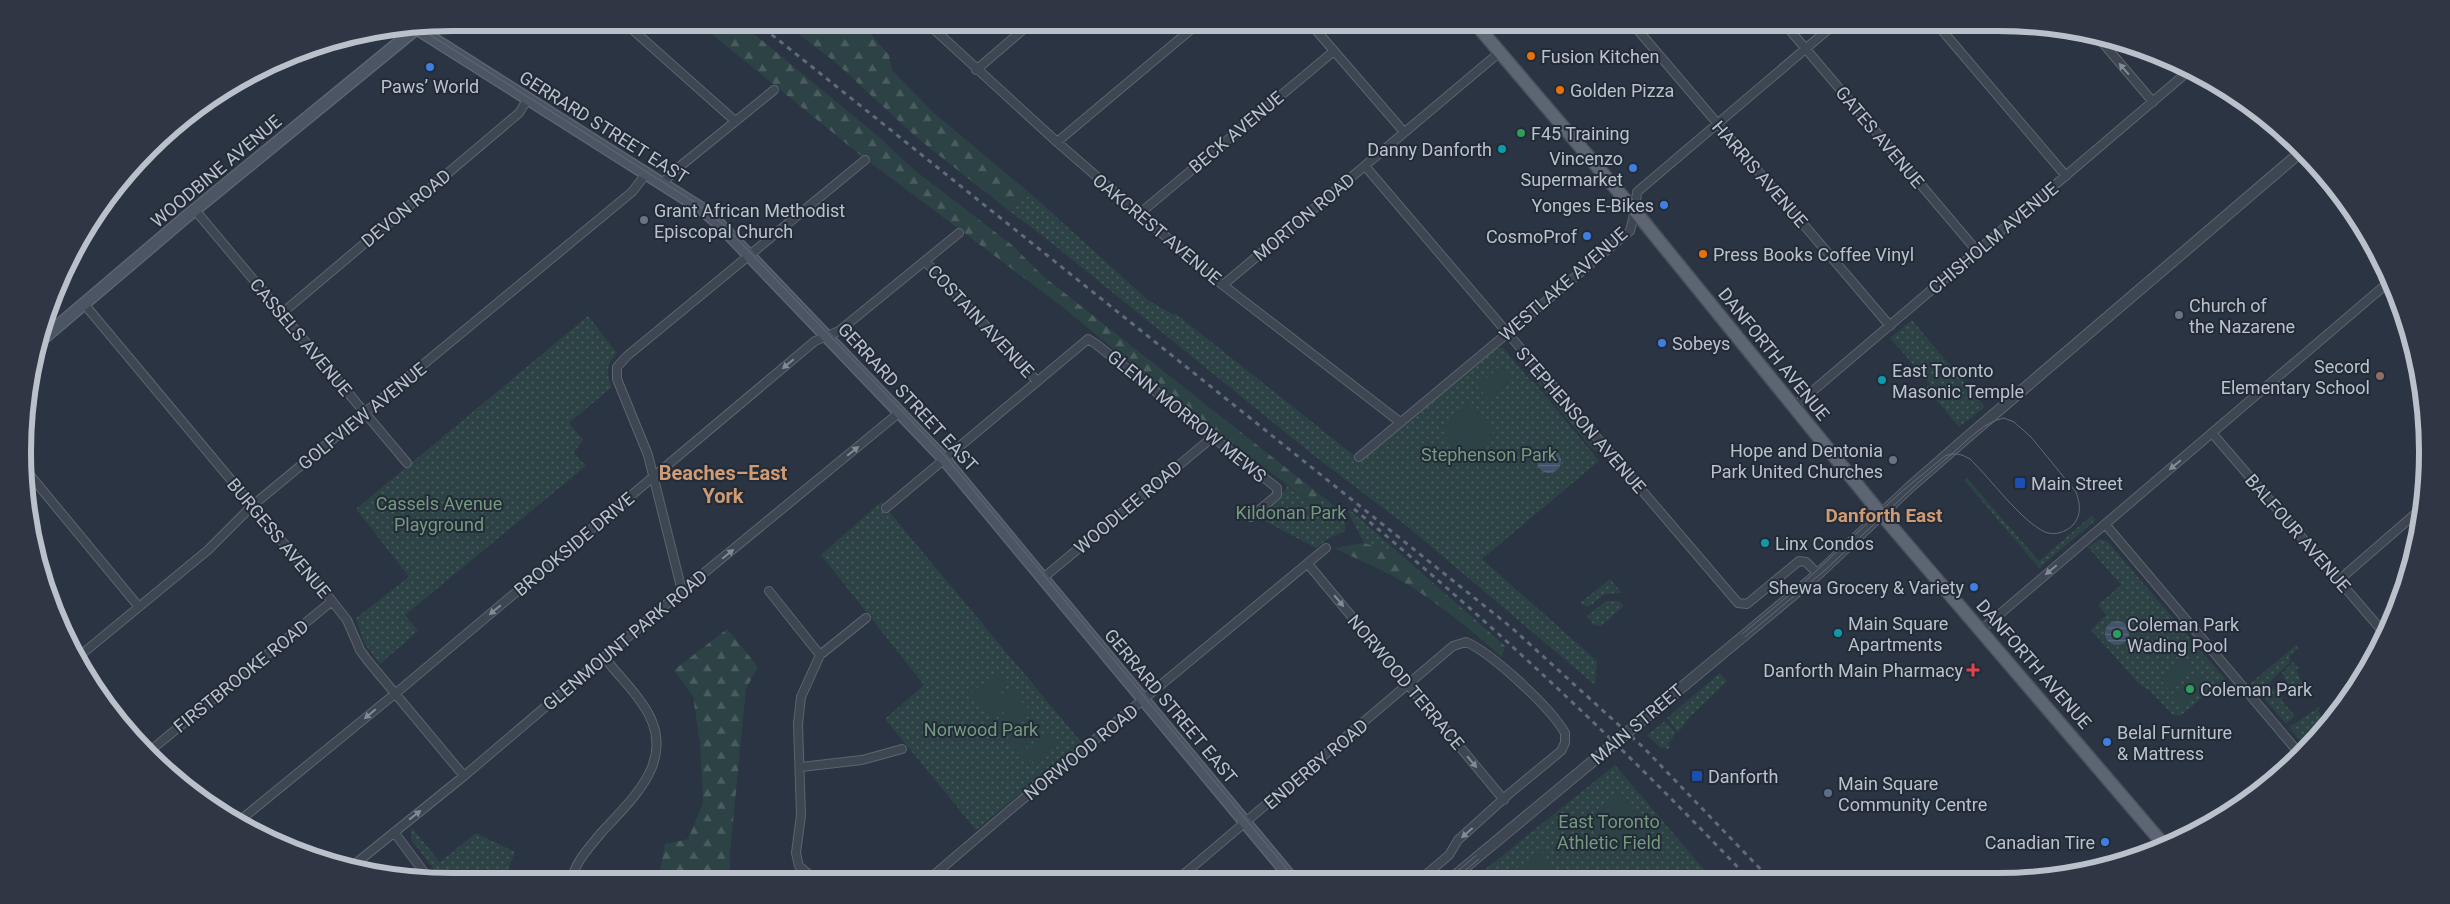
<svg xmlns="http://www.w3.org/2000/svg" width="2450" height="904" font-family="Roboto,sans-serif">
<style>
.green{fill:url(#green-dots)}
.forest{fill:url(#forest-firs)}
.pitch{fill:#2d4244}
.water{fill:url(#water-rules)}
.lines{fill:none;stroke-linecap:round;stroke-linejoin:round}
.minor-casing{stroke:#5c646f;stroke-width:10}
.tertiary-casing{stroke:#5c646f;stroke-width:12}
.secondary-casing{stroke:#5c646f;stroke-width:14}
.primary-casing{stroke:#474f5b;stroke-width:15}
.minor{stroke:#3e4652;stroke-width:8}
.tertiary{stroke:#3e4652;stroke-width:10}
.secondary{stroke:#4c5564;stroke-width:11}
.primary{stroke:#5c6571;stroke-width:12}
.tram{stroke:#606a78;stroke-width:1}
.rail{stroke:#606a78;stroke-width:3;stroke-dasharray:5 5;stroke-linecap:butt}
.tertiary-bridge-casing{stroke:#5c646f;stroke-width:12;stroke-linecap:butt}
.tertiary-bridge{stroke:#3e4652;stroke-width:10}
.oneway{fill:#838a95}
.food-dot{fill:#e8710a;stroke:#222b37;stroke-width:2}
.shop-dot{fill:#3f7fe0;stroke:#222b37;stroke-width:2}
.leisure-dot{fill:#2e9e5b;stroke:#222b37;stroke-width:2}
.culture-dot{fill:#0f9aa8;stroke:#222b37;stroke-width:2}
.worship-dot{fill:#6b7280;stroke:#222b37;stroke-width:2}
.education-dot{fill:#8d6e63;stroke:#222b37;stroke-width:2}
.transit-dot{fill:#1a4fb4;stroke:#222b37;stroke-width:2}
.health-dot{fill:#e0444e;stroke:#222b37;stroke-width:2}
.service-dot{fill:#5c6f8a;stroke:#222b37;stroke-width:2}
.labels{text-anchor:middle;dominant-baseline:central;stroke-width:4;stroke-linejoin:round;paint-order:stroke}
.poi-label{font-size:18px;fill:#bbc1cb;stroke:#222b37;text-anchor:start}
.street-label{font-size:18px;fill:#bbc1cb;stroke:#222b37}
.park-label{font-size:18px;fill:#749a7d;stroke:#222b37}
.neighbourhood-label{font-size:19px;font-weight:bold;fill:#ce9b73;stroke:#222b37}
.quarter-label{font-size:20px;font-weight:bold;fill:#ce9b73;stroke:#222b37}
.rim{fill:none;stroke:#bbc1cb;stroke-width:6}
</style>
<defs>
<pattern id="green-dots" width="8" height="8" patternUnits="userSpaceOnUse" patternTransform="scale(1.25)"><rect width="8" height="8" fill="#2d4244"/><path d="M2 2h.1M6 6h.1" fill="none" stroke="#4a5c5e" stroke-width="1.8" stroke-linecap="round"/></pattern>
<pattern id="forest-firs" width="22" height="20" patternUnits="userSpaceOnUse" patternTransform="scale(1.25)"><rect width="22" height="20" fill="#2d4244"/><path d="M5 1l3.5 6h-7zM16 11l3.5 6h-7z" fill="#4a5c5e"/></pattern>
<pattern id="water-rules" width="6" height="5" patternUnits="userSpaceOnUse" patternTransform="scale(1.25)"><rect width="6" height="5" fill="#415269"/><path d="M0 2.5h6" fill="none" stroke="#5a697d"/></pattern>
</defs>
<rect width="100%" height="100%" fill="#2a3442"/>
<!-- green -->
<path class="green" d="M1031 194 1149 301 1174 315 1175 313 1361 461 1496 348H1503L1531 381 1535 383 1599 461 1482 559 1597 661 1595 685 1408 527 1312 454 1043 236 1008 210Z
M588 316 617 353C606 364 606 374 612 387L570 422V424L583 440 574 453 586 466 405 615 418 631 380 664 364 643 356 618 409 577 356 509Z
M1912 320 1985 407 1959 427 1926 388 1930 384 1890 338Z
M1531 371 1603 455 1591 448 1537 382 1528 374Z
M1967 478 2039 561 2092 515 2096 520 2039 568 1964 480Z
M1287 486 1317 508 1323 497C1334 505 1347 516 1345 531L1329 538 1316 548 1259 518C1267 505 1281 500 1287 486Z
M881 502 1082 743 976 830 885 719 924 685 821 555Z
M1350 510 1399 553 1364 543 1348 512Z
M2100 539 2108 542 2225 679 2180 716 2173 715 2150 691 2139 684 2091 630 2106 615 2098 605 2121 585 2088 547Z
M1610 579 1622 593 1604 594 1589 607 1582 605 1580 603Z
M1606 601H1619L1624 606 1601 626 1594 625 1587 616Z
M2297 644 2298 649 2289 656 2291 661 2270 682 2271 687 2279 693V697L2282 696V701L2295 716 2286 724 2251 683Z
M2293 662 2299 668 2296 670 2303 685 2296 690 2292 685 2287 684 2282 673Z
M1720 673 1727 681 1688 719 1678 733 1667 718Z
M2321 706 2318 710 2322 717 2332 709 2334 711 2321 727 2306 739 2308 742 2305 746 2289 727Z
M1665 721 1676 733 1668 744 1670 747 1668 750 1665 747 1662 749 1647 735Z
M1615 765 1712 879H1473Z
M412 828 440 862 476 833 515 852 503 881 438 880 432 867 411 839Z"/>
<!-- forest -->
<path class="forest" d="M698 23H741L879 137 913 169 1012 245 1043 276 1323 497 1317 508 1176 400 1060 305 859 154Z
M784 23H861L889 55 892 70 934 113 1031 194 1008 210 916 137 835 62Z
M1364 543 1399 553 1505 646 1502 657C1466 626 1427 593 1383 571 1367 563 1350 556 1334 548Z
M727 629 758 667 746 689 730 853V881H658L665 844 688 839 703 803 700 744 693 696 674 670Z"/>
<!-- pitch -->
<path class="pitch" d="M1501 366 1512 379 1488 399 1477 386Z
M1467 404H1475L1477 413 1485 418 1493 433 1488 447 1474 455 1457 452 1445 435 1447 422Z
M2185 658 2195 669 2170 691 2160 679Z
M998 672 1007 683 981 705 971 693Z
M2197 672 2207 683 2182 705 2172 694Z
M1010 687 1020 699 993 720 983 708Z
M1022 702 1032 713 1005 735 995 723Z
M1034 717 1044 729 1017 750 1008 739Z
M1046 732 1056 744 1029 765 1020 754Z
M1619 795 1623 796 1647 825C1633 860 1600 853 1591 820Z
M1541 849 1560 879H1504Z"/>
<!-- water -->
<path class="water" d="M1537 461a12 12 0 1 1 24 0a12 12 0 1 1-24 0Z
M2105 633a12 12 0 1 1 24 0a12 12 0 1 1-24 0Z"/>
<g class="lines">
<!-- minor casing -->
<g class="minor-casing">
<path id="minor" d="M624 22 734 120
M926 22 1057 142 1210 275 1400 422
M1309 22 1404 132
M1631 22 1890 326
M1783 22 1977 251
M1935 22 2066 176
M2096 35 2153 102
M976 70 1032 22
M1057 142 1200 22
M1365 166 1738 603 1747 604 1799 561 1806 562 1818 574
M662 184 673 172 774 90
M195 210 407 463
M1139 214 1334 51
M925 261 1037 381
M1223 285 1500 52
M85 305 332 601 347 620 360 650 368 661 464 776
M281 314 519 113 527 100
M1795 406 2191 69
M2212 433 2384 633
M1359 457 1630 231 1635 211 1637 192 1837 22
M29 474 139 607
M886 508 1088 339 1096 344 1277 488V495L1251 517
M2105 524 2299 753
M1308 564 1504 800
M1043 578 1214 436
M2339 580 2422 508
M682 591 648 455 617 379V367L627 356 865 160
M769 591 820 655
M866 618 820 655 801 697 798 724 801 815 796 853 799 866 812 877 823 879 863 875 876 881
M1981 630 2390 281
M77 658 208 550 252 506 632 192 646 174
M151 750 332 601
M801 767 862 760 902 749
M238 822 402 688 815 341 839 331 959 233
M394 832 429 879
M350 868 464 776 682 591 900 412
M928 880 1011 809 1326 548
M1177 880 1453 646 1466 642C1492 653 1551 708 1565 733V743L1561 751 1510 793 1458 840 1449 855 1421 879
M571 881C576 861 588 849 601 833 636 795 681 756 641 702 630 686 616 673 605 658"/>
</g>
<!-- tertiary casing -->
<g class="tertiary-casing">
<path id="tertiary" d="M1740 639 1818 574 1910 487 1972 433 2302 151
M1451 879 1481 854"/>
</g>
<!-- secondary casing -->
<g class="secondary-casing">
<path id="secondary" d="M416 28 702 209 720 225 944 459 1293 880
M39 342 186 217 417 28"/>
</g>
<!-- primary casing -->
<g class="primary-casing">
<path id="primary" d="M1474 22 1635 211 1881 514 2164 845"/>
</g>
<!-- minor -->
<use href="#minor" class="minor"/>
<!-- tertiary -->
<use href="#tertiary" class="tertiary"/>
<!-- secondary -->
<use href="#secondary" class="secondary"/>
<!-- primary -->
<use href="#primary" class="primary"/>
<!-- tram -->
<path class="tram" d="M419 28 696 203 723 224 946 457 1296 880
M1448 879 1801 585 1900 493 1945 456C1955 452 1961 454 1970 459 1990 478 2021 521 2045 532 2055 536 2066 532 2073 525 2082 514 2080 504 2076 492L2031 437 2014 422 2004 418C1984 422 1969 439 1954 452L1953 453 1920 481 1824 571 1455 879"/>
<!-- rail -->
<path class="rail" d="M756 22 1512 628 1643 747 1769 878
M1354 509C1493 624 1624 747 1748 878"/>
<!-- tertiary-bridge casing -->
<g class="tertiary-bridge-casing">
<path id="tertiary-bridge" d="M1481 854 1740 639"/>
</g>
<!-- tertiary-bridge -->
<use href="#tertiary-bridge" class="tertiary-bridge"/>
</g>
<!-- one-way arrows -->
<defs><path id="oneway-solid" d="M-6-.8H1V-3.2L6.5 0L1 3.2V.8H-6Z" transform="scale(1.25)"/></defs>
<g class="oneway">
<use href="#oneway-solid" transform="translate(2124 69) rotate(-131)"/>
<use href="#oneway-solid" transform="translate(788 364) rotate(140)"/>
<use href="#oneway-solid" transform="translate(853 451) rotate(-39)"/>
<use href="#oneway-solid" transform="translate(2175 465) rotate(140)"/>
<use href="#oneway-solid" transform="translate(728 554) rotate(-39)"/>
<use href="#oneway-solid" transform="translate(2051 570) rotate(140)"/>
<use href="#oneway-solid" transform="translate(1339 601) rotate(50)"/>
<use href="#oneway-solid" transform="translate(495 610) rotate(140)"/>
<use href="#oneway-solid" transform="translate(370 714) rotate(140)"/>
<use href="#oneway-solid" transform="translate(1472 762) rotate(50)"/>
<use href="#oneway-solid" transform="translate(415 815) rotate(-38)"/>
<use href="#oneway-solid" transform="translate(1467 833) rotate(139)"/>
</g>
<!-- markers -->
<g class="food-dot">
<circle cx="1531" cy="56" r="5"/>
<circle cx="1560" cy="90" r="5"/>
<circle cx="1703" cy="254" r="5"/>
</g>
<g class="shop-dot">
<circle cx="430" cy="67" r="5"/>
<circle cx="1633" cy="168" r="5"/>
<circle cx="1664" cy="205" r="5"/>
<circle cx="1587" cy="236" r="5"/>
<circle cx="1662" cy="343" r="5"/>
<circle cx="1974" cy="587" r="5"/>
<circle cx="2107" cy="742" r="5"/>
<circle cx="2105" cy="842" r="5"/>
</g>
<g class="leisure-dot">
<circle cx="1521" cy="133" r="5"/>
<circle cx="2117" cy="634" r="5"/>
<circle cx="2190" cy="689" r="5"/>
</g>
<g class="culture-dot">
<circle cx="1502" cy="149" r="5"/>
<circle cx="1882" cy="380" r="5"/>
<circle cx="1765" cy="543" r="5"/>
<circle cx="1838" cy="633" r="5"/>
</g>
<g class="worship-dot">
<circle cx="644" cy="220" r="5"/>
<circle cx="2179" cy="315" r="5"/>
<circle cx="1893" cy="460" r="5"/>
</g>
<circle class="education-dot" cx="2380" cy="376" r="5"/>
<g class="transit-dot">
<rect x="2014" y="477" width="12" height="12" rx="2.5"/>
<rect x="1691" y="770" width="12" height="12" rx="2.5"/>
</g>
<path class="health-dot" d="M1970.5 662.5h5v5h5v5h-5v5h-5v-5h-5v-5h5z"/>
<circle class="service-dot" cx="1828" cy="793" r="5"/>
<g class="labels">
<!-- poi labels -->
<g class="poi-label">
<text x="1541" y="56">Fusion Kitchen</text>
<text x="430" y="86" text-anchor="middle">Paws’ World</text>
<text x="1570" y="90">Golden Pizza</text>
<text x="1531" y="133">F45 Training</text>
<text x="1492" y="149" text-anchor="end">Danny Danforth</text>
<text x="1623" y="158" text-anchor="end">Vincenzo<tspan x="1623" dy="21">Supermarket</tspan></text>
<text x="1654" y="205" text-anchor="end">Yonges E-Bikes</text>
<text x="654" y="210">Grant African Methodist<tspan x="654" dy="21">Episcopal Church</tspan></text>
<text x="1577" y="236" text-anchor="end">CosmoProf</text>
<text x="1713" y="254">Press Books Coffee Vinyl</text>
<text x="2189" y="305">Church of<tspan x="2189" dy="21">the Nazarene</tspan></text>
<text x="1672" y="343">Sobeys</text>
<text x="2370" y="366" text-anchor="end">Secord<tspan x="2370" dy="21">Elementary School</tspan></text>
<text x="1892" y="370">East Toronto<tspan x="1892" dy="21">Masonic Temple</tspan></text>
<text x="1883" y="450" text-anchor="end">Hope and Dentonia<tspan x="1883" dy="21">Park United Churches</tspan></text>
<text x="2031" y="483">Main Street</text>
<text x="1775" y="543">Linx Condos</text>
<text x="1964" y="587" text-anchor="end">Shewa Grocery &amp; Variety</text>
<text x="1848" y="623">Main Square<tspan x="1848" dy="21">Apartments</tspan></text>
<text x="2127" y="624">Coleman Park<tspan x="2127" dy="21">Wading Pool</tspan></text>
<text x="1963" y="670" text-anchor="end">Danforth Main Pharmacy</text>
<text x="2200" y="689">Coleman Park</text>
<text x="2117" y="732">Belal Furniture<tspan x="2117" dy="21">&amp; Mattress</tspan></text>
<text x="1708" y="776">Danforth</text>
<text x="1838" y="783">Main Square<tspan x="1838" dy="21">Community Centre</tspan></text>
<text x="2095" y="842" text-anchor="end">Canadian Tire</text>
</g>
<!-- street labels -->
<g class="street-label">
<text transform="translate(604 127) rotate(32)">GERRARD STREET EAST</text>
<text transform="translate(1236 132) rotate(-40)">BECK AVENUE</text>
<text transform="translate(1880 137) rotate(50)">GATES AVENUE</text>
<text transform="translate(216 171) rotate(-40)">WOODBINE AVENUE</text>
<text transform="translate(1760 174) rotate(49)">HARRIS AVENUE</text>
<text transform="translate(406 208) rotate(-40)">DEVON ROAD</text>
<text transform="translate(1304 217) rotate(-40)">MORTON ROAD</text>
<text transform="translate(1157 229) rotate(40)">OAKCREST AVENUE</text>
<text transform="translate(1993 238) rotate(-40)">CHISHOLM AVENUE</text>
<text transform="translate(1563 284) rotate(-41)">WESTLAKE AVENUE</text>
<text transform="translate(981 321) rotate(47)">COSTAIN AVENUE</text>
<text transform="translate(301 337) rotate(50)">CASSELS AVENUE</text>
<text transform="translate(1774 354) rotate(51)">DANFORTH AVENUE</text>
<text transform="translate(908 397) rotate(47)">GERRARD STREET EAST</text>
<text transform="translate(362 416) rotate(-39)">GOLFVIEW AVENUE</text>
<text transform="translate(1187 416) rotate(39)">GLENN MORROW MEWS</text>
<text transform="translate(1581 420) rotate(49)">STEPHENSON AVENUE</text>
<text transform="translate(1128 507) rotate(-40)">WOODLEE ROAD</text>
<text transform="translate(2298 533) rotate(49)">BALFOUR AVENUE</text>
<text transform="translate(279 538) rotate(50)">BURGESS AVENUE</text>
<text transform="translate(574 544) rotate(-40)">BROOKSIDE DRIVE</text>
<text transform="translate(625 640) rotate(-40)">GLENMOUNT PARK ROAD</text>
<text transform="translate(2034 664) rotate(49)">DANFORTH AVENUE</text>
<text transform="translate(241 676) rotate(-39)">FIRSTBROOKE ROAD</text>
<text transform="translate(1406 682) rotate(50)">NORWOOD TERRACE</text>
<text transform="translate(1171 706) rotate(50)">GERRARD STREET EAST</text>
<text transform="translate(1637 724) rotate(-40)">MAIN STREET</text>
<text transform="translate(1081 752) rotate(-39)">NORWOOD ROAD</text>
<text transform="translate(1316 764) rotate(-40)">ENDERBY ROAD</text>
</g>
<!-- park labels -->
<g class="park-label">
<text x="1489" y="454">Stephenson Park</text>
<text x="439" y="503">Cassels Avenue<tspan x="439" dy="21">Playground</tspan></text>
<text x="1291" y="512">Kildonan Park</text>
<text x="981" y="729">Norwood Park</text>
<text x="1609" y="821">East Toronto<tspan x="1609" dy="21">Athletic Field</tspan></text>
</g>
<!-- neighbourhood labels -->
<g class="neighbourhood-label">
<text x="1884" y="515">Danforth East</text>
</g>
<!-- quarter labels -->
<g class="quarter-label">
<text x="723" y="473">Beaches–East<tspan x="723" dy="23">York</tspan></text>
</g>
</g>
<!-- crop -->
<path d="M0 0H2450V904H0ZM452 31H1998A421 421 0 0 1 2419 452V452A421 421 0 0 1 1998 873H452A421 421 0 0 1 31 452V452A421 421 0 0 1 452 31Z" fill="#2e3743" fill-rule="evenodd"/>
<path class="rim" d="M452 31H1998A421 421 0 0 1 2419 452V452A421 421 0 0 1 1998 873H452A421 421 0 0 1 31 452V452A421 421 0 0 1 452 31Z"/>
</svg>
